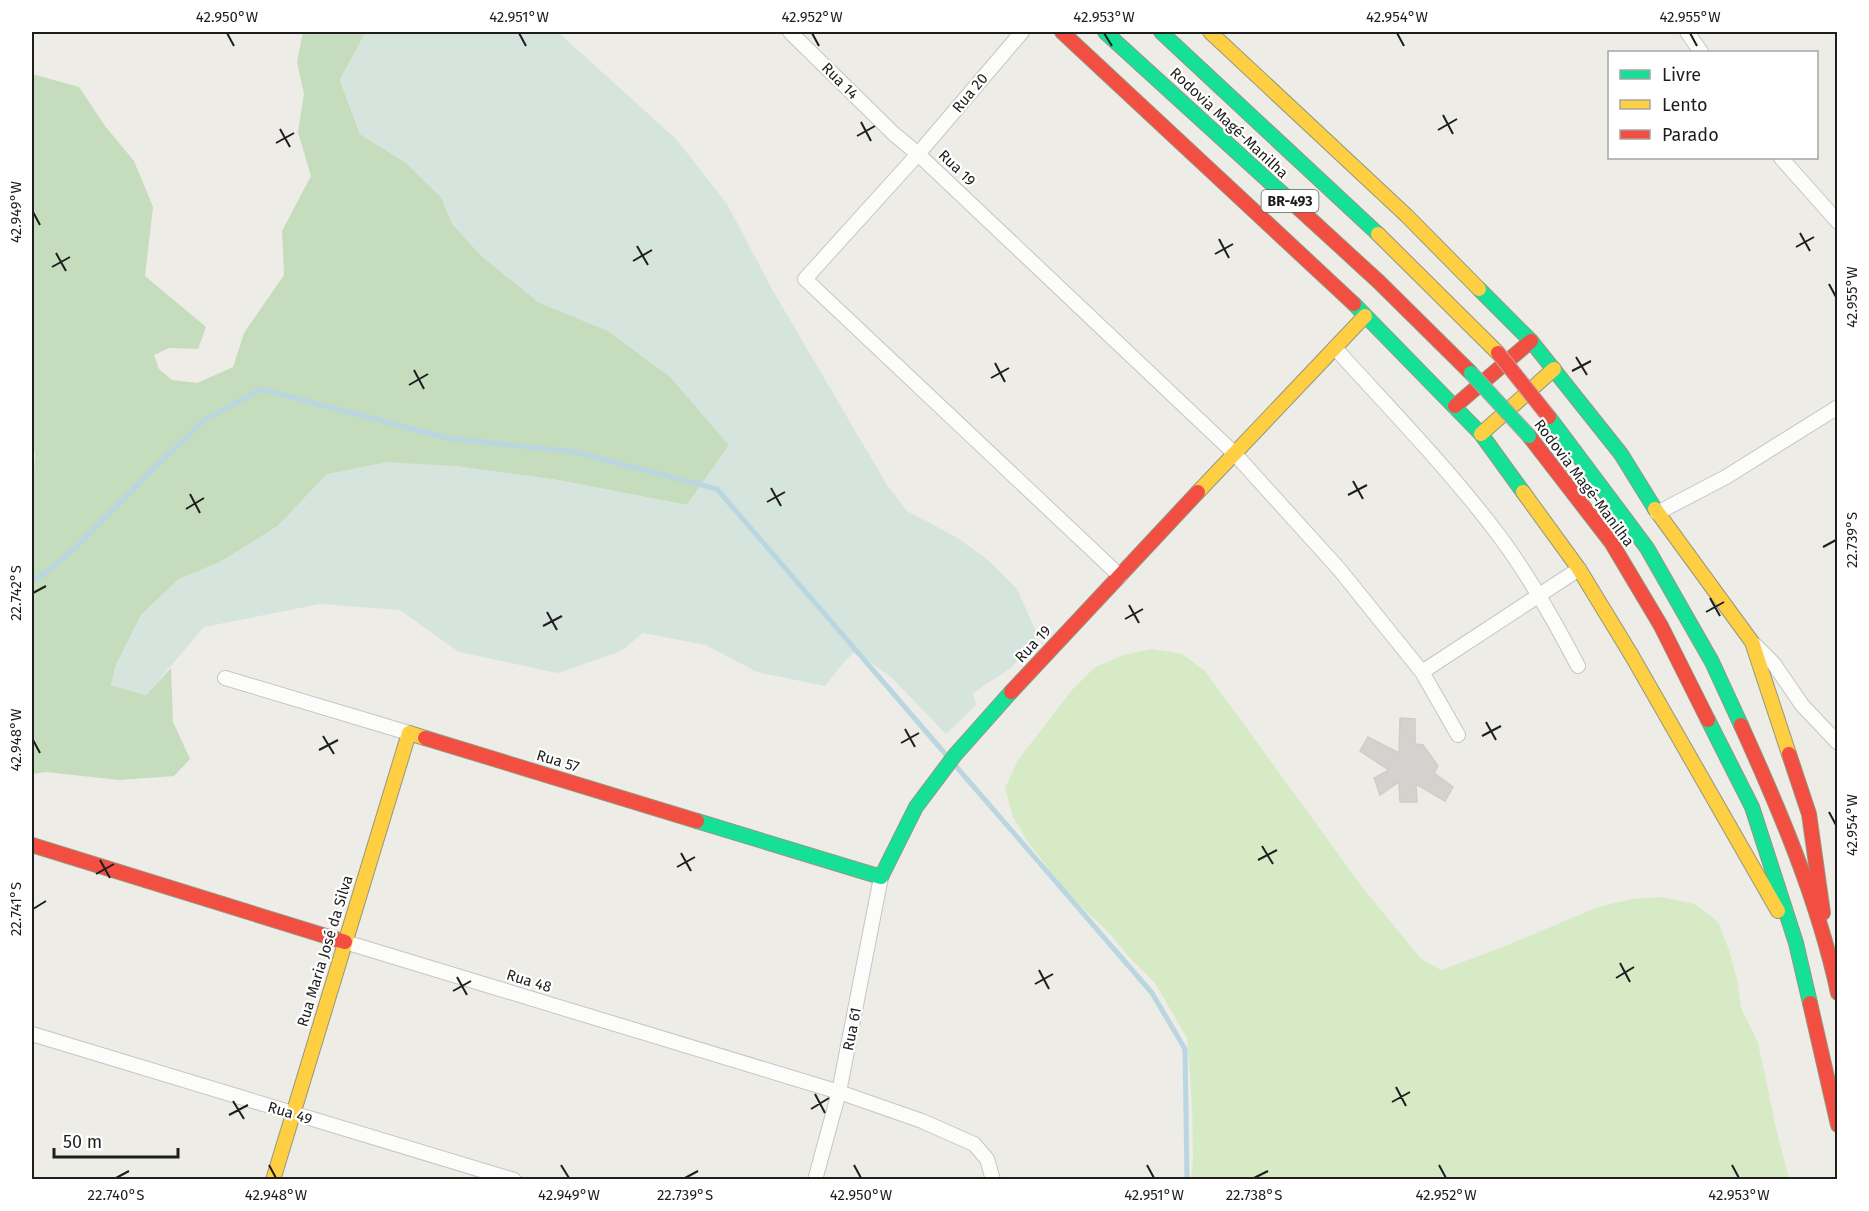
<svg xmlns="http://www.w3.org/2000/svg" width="1869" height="1211" font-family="'Fira Sans',sans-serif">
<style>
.grass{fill:#d6ebc5}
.forest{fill:#c5ddbc}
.wetland{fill:#d5e4dc}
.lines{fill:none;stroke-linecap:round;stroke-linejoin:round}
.stream{stroke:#bad6e1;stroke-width:5}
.building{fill:#d3d2ce;stroke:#d0cdc8;stroke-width:1.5}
.street-casing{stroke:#c5c5c3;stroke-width:16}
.fast-casing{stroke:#94977e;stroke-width:16}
.slow-casing{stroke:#94977e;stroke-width:16}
.jam-casing{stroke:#94977e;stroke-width:16}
.street{stroke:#fcfcfb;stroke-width:14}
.fast{stroke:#16e098;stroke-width:14}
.slow{stroke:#ffcf43;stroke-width:14}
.jam{stroke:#f24e42;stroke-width:14}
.fast-bridge-casing{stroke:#c39ea6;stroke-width:16;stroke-linecap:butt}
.jam-bridge-casing{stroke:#c39ea6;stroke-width:16;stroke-linecap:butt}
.fast-bridge{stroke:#16e098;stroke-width:14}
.jam-bridge{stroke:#f24e42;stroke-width:14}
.ticks{fill:none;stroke:#1e1e1e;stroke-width:2}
.labels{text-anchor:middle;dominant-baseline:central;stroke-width:4.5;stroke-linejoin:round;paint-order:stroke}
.shield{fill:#fff;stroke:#626262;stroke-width:1.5}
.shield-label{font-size:14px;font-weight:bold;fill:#1e1e1e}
.street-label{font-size:15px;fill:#1e1e1e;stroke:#fff}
.neatline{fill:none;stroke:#1e1e1e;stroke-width:2}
.ticks-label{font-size:15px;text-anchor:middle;fill:#1e1e1e}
</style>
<rect width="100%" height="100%" fill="#edece7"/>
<!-- grass -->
<path class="grass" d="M1152 649 1182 654 1205 671 1363 888 1421 959 1441 970 1503 947 1598 907 1632 899 1661 897 1695 904 1718 922 1729 950 1737 979 1741 1008 1758 1043 1776 1128 1789 1179H1191L1193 1159 1192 1101 1187 1038 1155 983 1130 958 1110 934 1066 892 1028 842 1013 817 1005 788 1018 760 1072 690 1094 668 1123 655Z"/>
<!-- forest -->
<path class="forest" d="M303 32H366L340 80 360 134 405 162 441 197 453 225 538 302 608 331 671 377 729 445 687 505 557 480 454 466 327 474 278 526 220 562 179 579 141 615 116 665 111 685 146 695 171 668 173 722 190 759 174 776 119 780 46 772 32 774V489L35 455 32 443V74L79 87 105 126 134 161 153 207 145 276 206 327 198 349 169 348 154 355 159 369 172 380 197 383 233 367 244 333 284 275 282 231 311 176 298 132 304 94 297 62Z"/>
<!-- wetland -->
<path class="wetland" d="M366 32H554L561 35 676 139 727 204 773 291 887 485 907 511 956 537 988 560 1017 589 1038 636 1012 667 973 693 976 705 946 734 891 677 855 651 844 662 825 686 757 672 706 645 643 633 621 651 558 673 459 652 400 610 320 604 204 627 146 695 111 685 116 665 141 615 179 579 220 562 278 526 327 474 387 462 454 466 557 480 687 505 729 445 670 377 608 331 538 302 481 256 453 225 441 197 405 162 360 134 340 79Z"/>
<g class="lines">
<!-- stream -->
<path class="stream" d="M32 577 39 578 74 549 158 464 206 419 261 389 447 438 575 452 717 489 948 757
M954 764 1152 993 1185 1049 1187 1180"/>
</g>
<!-- building -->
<path class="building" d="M1400 718 1415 719V744L1423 745 1438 766 1434 773 1453 787 1445 801 1416 784 1417 802H1400L1399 782 1380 795 1374 778 1389 770 1360 751 1368 737 1399 753Z"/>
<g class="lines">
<!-- street casing -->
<g class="street-casing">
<path id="street" d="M790 32 894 134 918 154 1234 453 1339 569 1422 672 1458 735
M1022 32 918 154 805 279 1120 576
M1687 32 1701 52
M1781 158 1838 222
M1335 348C1391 410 1450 470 1500 537 1530 577 1555 622 1578 666
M1657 513 1726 477 1838 407
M1754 644 1774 664 1802 705 1838 743
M1422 672 1579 569
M225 678 409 733
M345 942 839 1092 922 1121 974 1144 987 1159 993 1180
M32 1034 514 1180
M815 1180 839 1092 881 877"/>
</g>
<!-- fast casing -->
<g class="fast-casing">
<path id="fast" d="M1105 32 1295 205
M1161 32 1378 234
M1479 289 1531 341 1621 454 1655 509
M1354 304 1481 434 1523 492
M1549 417 1647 548 1712 662 1741 725
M1708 720 1752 807 1796 943 1810 1003
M697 821 881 877 916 807 955 755 1011 692"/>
</g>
<!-- slow casing -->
<g class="slow-casing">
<path id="slow" d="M1210 32 1407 216 1479 289
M1378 234 1498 353
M1481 434 1554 369
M1198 492 1365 316
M1523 492 1579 569 1632 656 1778 911
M1655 509 1752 642 1789 754
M273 1180 409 733 425 738"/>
</g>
<!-- jam casing -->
<g class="jam-casing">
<path id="jam" d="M1062 32 1354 304
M1295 205 1379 282 1471 373
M1455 406 1531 341
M1529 436 1611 542 1661 626 1708 720
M1011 692 1198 492
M1741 725C1780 811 1818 900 1838 993
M425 738 697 821
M1789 754 1809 814 1823 913
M32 845 345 942
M1810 1003 1838 1125"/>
</g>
<!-- street -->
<use href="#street" class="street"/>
<!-- fast -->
<use href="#fast" class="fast"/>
<!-- slow -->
<use href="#slow" class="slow"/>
<!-- jam -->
<use href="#jam" class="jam"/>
<!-- fast-bridge casing -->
<g class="fast-bridge-casing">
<path id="fast-bridge" d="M1471 373 1529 436"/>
</g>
<!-- jam-bridge casing -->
<g class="jam-bridge-casing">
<path id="jam-bridge" d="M1498 353 1549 417"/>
</g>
<!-- fast-bridge -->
<use href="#fast-bridge" class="fast-bridge"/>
<!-- jam-bridge -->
<use href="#jam-bridge" class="jam-bridge"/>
</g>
<!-- ticks -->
<path class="ticks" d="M227 33 234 46M519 33 526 46M812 33 819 46M1104 33 1112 46M1397 33 1404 46M1690 33 1697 46M1443 115 1453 134M861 122 871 141M280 129 290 147M1438 130 1457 119M857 136 875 126M276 143 294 133M33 212 40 225M1800 233 1810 251M1219 239 1229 258M637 246 648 265M1796 247 1814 237M56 253 66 271M1215 254 1233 244M633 261 652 250M52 267 70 257M1829 284 1836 297M1576 357 1587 375M995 363 1005 382M414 370 424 389M1572 371 1591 361M991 378 1009 368M409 385 428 374M1353 481 1363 499M771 488 781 506M190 494 200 513M1348 495 1367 485M767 502 785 492M186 509 204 498M1823 547 1836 540M33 593 46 586M1710 598 1720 616M1129 605 1139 623M547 612 557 630M1706 612 1724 602M1125 619 1143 609M543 626 562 616M1486 722 1496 740M905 729 915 747M323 736 334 754M1482 736 1501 726M33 740 40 753M901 743 919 733M319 750 338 740M1829 812 1836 825M1262 846 1273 864M681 853 691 871M100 860 110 878M1258 860 1277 850M677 867 695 857M96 874 114 864M33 909 46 901M1620 963 1630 982M1039 970 1049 989M457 977 467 995M1616 978 1634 967M1035 984 1053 974M453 991 471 981M1396 1087 1406 1106M815 1094 825 1113M233 1101 244 1119M1392 1102 1410 1092M811 1109 829 1098M229 1115 248 1105M269 1165 276 1178M561 1165 569 1178M854 1165 861 1178M1147 1165 1154 1178M1439 1165 1446 1178M1732 1165 1739 1178M116 1178 129 1171M685 1178 698 1171M1254 1178 1268 1171"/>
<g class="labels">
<!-- shield labels -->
<rect class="shield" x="1261.5" y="190" width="57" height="22" rx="4.5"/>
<g class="shield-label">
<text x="1290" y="201">BR-493</text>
</g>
<!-- street labels -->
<g class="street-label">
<text transform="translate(840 81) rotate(45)">Rua 14</text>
<text transform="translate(970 93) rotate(-50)">Rua 20</text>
<text transform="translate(1229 123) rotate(43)">Rodovia Magé-Manilha</text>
<text transform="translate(957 168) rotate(44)">Rua 19</text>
<text transform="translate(1584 483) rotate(53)">Rodovia Magé-Manilha</text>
<text transform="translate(1033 644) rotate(-47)">Rua 19</text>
<text transform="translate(558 761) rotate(17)">Rua 57</text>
<text transform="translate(325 951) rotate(-73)">Rua Maria José da Silva</text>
<text transform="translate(529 981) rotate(17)">Rua 48</text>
<text transform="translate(852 1029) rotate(-79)">Rua 61</text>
<text transform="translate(290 1113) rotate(17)">Rua 49</text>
</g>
</g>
<!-- border -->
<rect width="1869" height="1211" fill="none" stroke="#ffffff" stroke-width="66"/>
<!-- legend -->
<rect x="1608" y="51" width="210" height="108" fill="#ffffff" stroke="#a5a5a5" stroke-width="1.5"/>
<rect x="1620" y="70" width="30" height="9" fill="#16e098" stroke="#a5a5a5" stroke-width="1.5"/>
<text x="1662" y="81" font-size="18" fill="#1e1e1e">Livre</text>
<rect x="1620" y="100" width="30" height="9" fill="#ffcf43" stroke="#a5a5a5" stroke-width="1.5"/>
<text x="1662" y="111" font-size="18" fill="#1e1e1e">Lento</text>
<rect x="1620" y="130" width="30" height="9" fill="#f24e42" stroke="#a5a5a5" stroke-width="1.5"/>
<text x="1662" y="141" font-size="18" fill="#1e1e1e">Parado</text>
<!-- scale -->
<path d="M54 1148v9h124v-9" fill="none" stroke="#1e1e1e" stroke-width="3"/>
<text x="63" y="1148" font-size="18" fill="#1e1e1e" stroke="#ffffff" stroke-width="4.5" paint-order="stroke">50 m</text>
<rect x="33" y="33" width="1803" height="1145" class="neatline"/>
<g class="ticks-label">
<text x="227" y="22">42.950°W</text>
<text x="519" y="22">42.951°W</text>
<text x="812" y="22">42.952°W</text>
<text x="1104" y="22">42.953°W</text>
<text x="1397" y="22">42.954°W</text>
<text x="1690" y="22">42.955°W</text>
<text transform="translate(16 212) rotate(-90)" y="5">42.949°W</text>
<text transform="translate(1852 297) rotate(-90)" y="5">42.955°W</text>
<text transform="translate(1852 540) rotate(-90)" y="5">22.739°S</text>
<text transform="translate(16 593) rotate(-90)" y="5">22.742°S</text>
<text transform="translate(16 740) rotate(-90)" y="5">42.948°W</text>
<text transform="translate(1852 825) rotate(-90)" y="5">42.954°W</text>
<text transform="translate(16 909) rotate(-90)" y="5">22.741°S</text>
<text x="116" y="1200">22.740°S</text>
<text x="276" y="1200">42.948°W</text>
<text x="569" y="1200">42.949°W</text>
<text x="685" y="1200">22.739°S</text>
<text x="861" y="1200">42.950°W</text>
<text x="1154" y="1200">42.951°W</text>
<text x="1254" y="1200">22.738°S</text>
<text x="1446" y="1200">42.952°W</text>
<text x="1739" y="1200">42.953°W</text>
</g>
</svg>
